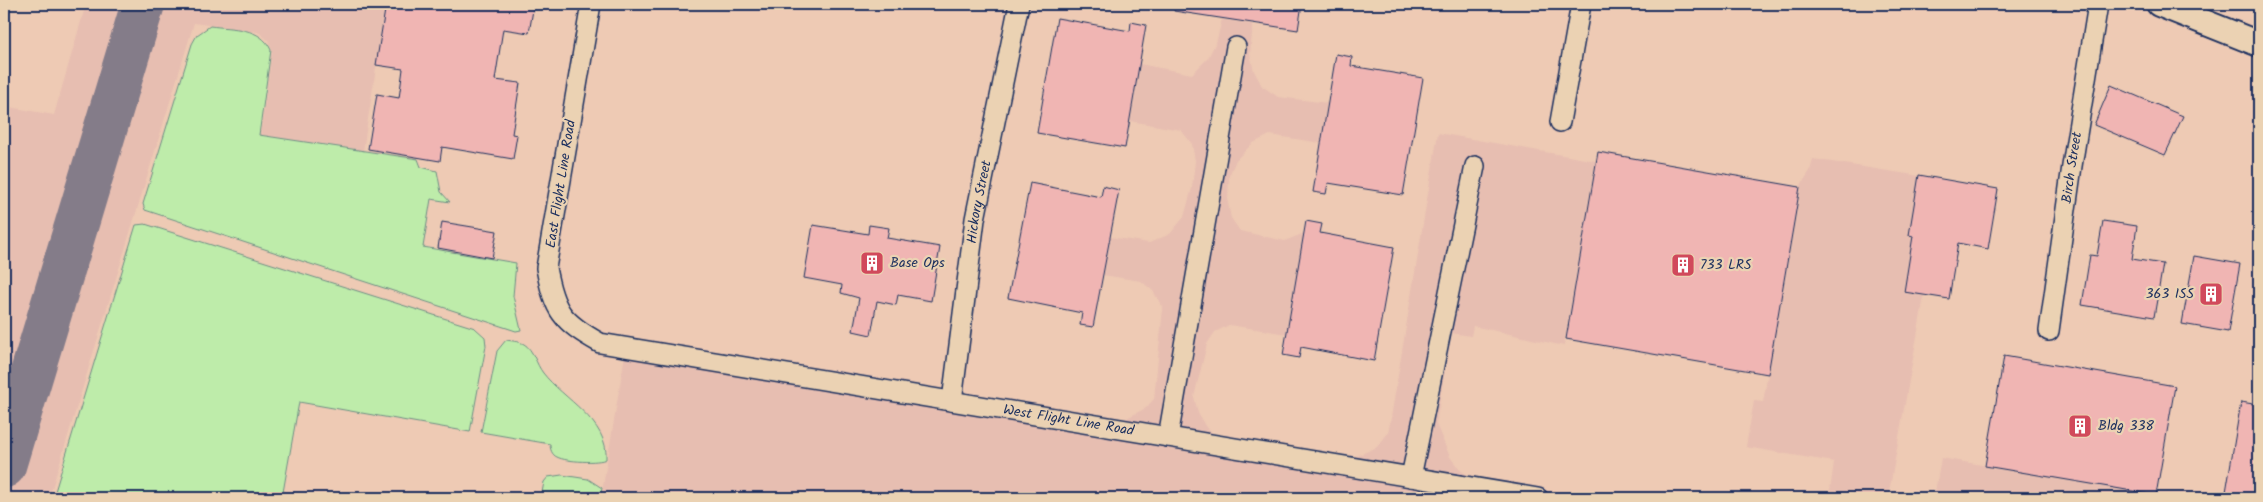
<svg xmlns="http://www.w3.org/2000/svg" width="2263" height="502" font-family="Kalam,sans-serif">
<style>
.built{fill:#e7beb1}
.green{fill:#beecaa;stroke:#6c8e84}
.lines{fill:none;stroke-linecap:round;stroke-linejoin:round}
.taxiway{stroke:#847c89;stroke-width:44}
.building{fill:#f0b5b3;stroke:#1b2f5e}
.minor-casing{stroke:#1b2f5e;stroke-width:22}
.major-casing{stroke:#1b2f5e;stroke-width:28}
.minor{stroke:#ebd2b3;stroke-width:19}
.major{stroke:#ebd2b3;stroke-width:24}
.labels{text-anchor:middle;dominant-baseline:central;stroke-width:4.5;stroke-linejoin:round;paint-order:stroke}
.street-label{font-size:14px;fill:#1b2f5e;stroke:#ebd2b3}
.poi-label{font-size:14px;fill:#1b2f5e;stroke:#ebd2b3;text-anchor:start}
</style>
<rect width="100%" height="100%" fill="#eecab4"/>
<filter id="ink" filterUnits="userSpaceOnUse"><feTurbulence type="fractalNoise" baseFrequency=".02" numOctaves="2"/><feDisplacementMap in="SourceGraphic" scale="10" xChannelSelector="R" yChannelSelector="G"/><feConvolveMatrix kernelMatrix="1 2 1 2 8 2 1 2 1" color-interpolation-filters="sRGB"/></filter>
<g filter="url(#ink)">
<!-- built -->
<path class="built" d="M86 4H386L363 151 260 135 272 50 268 40 258 32 194 23 49 498H4V106L54 115Z
M1222 19 1253 24 1250 54 1254 71 1262 86 1278 97 1328 103 1321 143 1270 135 1253 143 1236 160 1229 176 1228 203 1231 218 1240 231 1285 241 1304 233 1287 334 1229 325 1215 332 1207 344 1194 397 1198 413 1205 426 1215 436 1348 460 1377 447 1388 433 1391 418 1438 133 1596 161 1564 346 1473 326 1471 336 1451 333 1436 424 1450 457 1460 470 1472 478 1591 498H601L628 337 1123 420 1146 408 1154 399 1163 308 1153 291 1141 281 1103 275 1110 237 1149 243 1170 234 1184 217 1192 188 1195 161 1192 144 1181 130 1130 121 1139 64 1192 74 1208 58 1217 40Z
M1813 159 1945 180 1888 498H1829L1834 462 1746 447 1754 401 1763 402 1801 185 1810 171Z
M1941 458 2156 495 2189 498H1934Z"/>
<!-- green -->
<path class="green" d="M210 26C233 29 261 27 271 50L259 135 418 159 421 167 437 171 441 192 450 202 431 199 423 247 516 263 513 296 521 330 516 331 145 210 143 204 192 44 197 35Z
M145 224 475 328 485 337 486 346 470 432 299 402 282 498H53L136 225Z
M506 340C511 341 519 341 524 344 533 349 536 364 543 373 563 399 609 421 606 459 599 463 566 462 557 457 552 455 550 449 550 444L481 432 497 351Z
M562 475 588 479 602 488 600 498H541L544 482 548 477Z"/>
<g class="lines">
<!-- taxiway -->
<path class="taxiway" d="M4 466 143 4"/>
</g>
<!-- building -->
<path class="building" d="M386 4 419 9V4H534L529 33 503 29 495 80 520 83 512 134 517 135 513 159 442 147 440 161 368 149 377 94 399 98 403 69 376 65Z
M1175 4H1302L1298 30 1174 11Z
M1057 18 1130 31 1131 22 1146 25 1125 148 1037 133Z
M1336 54 1352 57 1351 66 1423 78 1403 195 1328 183 1326 194 1313 192Z
M2111 85 2183 116 2165 155 2094 125Z
M1598 152 1800 187 1768 374 1566 339Z
M1919 175 1998 189 1988 249 1958 243 1949 299 1904 292 1913 236 1909 235Z
M1030 183 1101 197 1103 186 1119 190 1093 327 1080 325 1082 313 1008 298Z
M1306 221 1322 224 1320 233 1394 247 1374 361 1301 347 1299 358 1283 355Z
M2103 221 2137 226 2132 259 2163 264 2154 317 2082 305 2090 255 2097 256Z
M442 222 497 231 492 258 438 248Z
M813 225 868 234 869 225 889 228 887 238 940 247 931 301 898 295 896 305 877 301 871 335 853 331 859 298 841 293 842 285 804 278Z
M2194 256 2240 264 2228 332 2182 324Z
M2004 356 2175 386 2156 495 1985 466Z
M2241 402 2259 405V498H2225Z"/>
<g class="lines">
<!-- minor casing -->
<g class="minor-casing">
<g id="minor">
<path id="s1" d="M591 4 546 268C554 311 562 322 600 343L1538 498"/>
<path d="M1560 122 1581 4"/>
<path id="s2" d="M2049 331 2072 166 2098 4"/>
<path id="s3" d="M952 401 975 219 1019 4"/>
<path d="M1168 437 1236 47"/>
<path d="M1411 477 1475 166"/>
</g>
</g>
<!-- major casing -->
<g class="major-casing">
<path id="major" d="M2159 4 2259 44"/>
</g>
<!-- minor -->
<use href="#minor" class="minor"/>
<!-- major -->
<use href="#major" class="major"/>
</g>
</g>
<!-- icons -->
<defs>
<g id="building-square" transform="scale(1.25)"><rect x="-9" y="-9" width="18" height="18" rx="4" fill="#d1495b" stroke="#ebd2b3"/><path d="M-4-6H4V6H1V3H-1V6H-4ZM-2.5-4.3h1.7v1.8h-1.7ZM.8-4.3h1.7v1.8H.8ZM-2.5-1h1.7V.8h-1.7ZM.8-1h1.7V.8H.8Z" fill="#fff"/></g>
</defs>
<g fill-rule="evenodd">
<use href="#building-square" x="872" y="263"/>
<use href="#building-square" x="1683" y="265"/>
<use href="#building-square" x="2211" y="294"/>
<use href="#building-square" x="2080" y="426"/>
</g>
<g class="labels">
<!-- street labels -->
<g class="street-label">
<text stroke="none"><textPath href="#s2" startOffset="165">Birch Street</textPath></text>
<text transform="translate(561 184) rotate(-81)">East Flight Line Road</text>
<text stroke="none"><textPath href="#s3" startOffset="201">Hickory Street</textPath></text>
<text stroke="none"><textPath href="#s1" startOffset="840">West Flight Line Road</textPath></text>
</g>
<!-- poi labels -->
<g class="poi-label">
<text x="890" y="263">Base Ops</text>
<text x="1700" y="265">733 LRS</text>
<text x="2194" y="294" text-anchor="end">363 ISS</text>
<text x="2098" y="426">Bldg 338</text>
</g>
</g>
<!-- margin -->
<rect width="2263" height="502" fill="none" stroke="#ebd2b3" stroke-width="20"/>
<rect x="10" y="10" width="2243" height="482" fill="none" stroke="#1b2f5e" stroke-width="2" filter="url(#ink)"/>
</svg>
